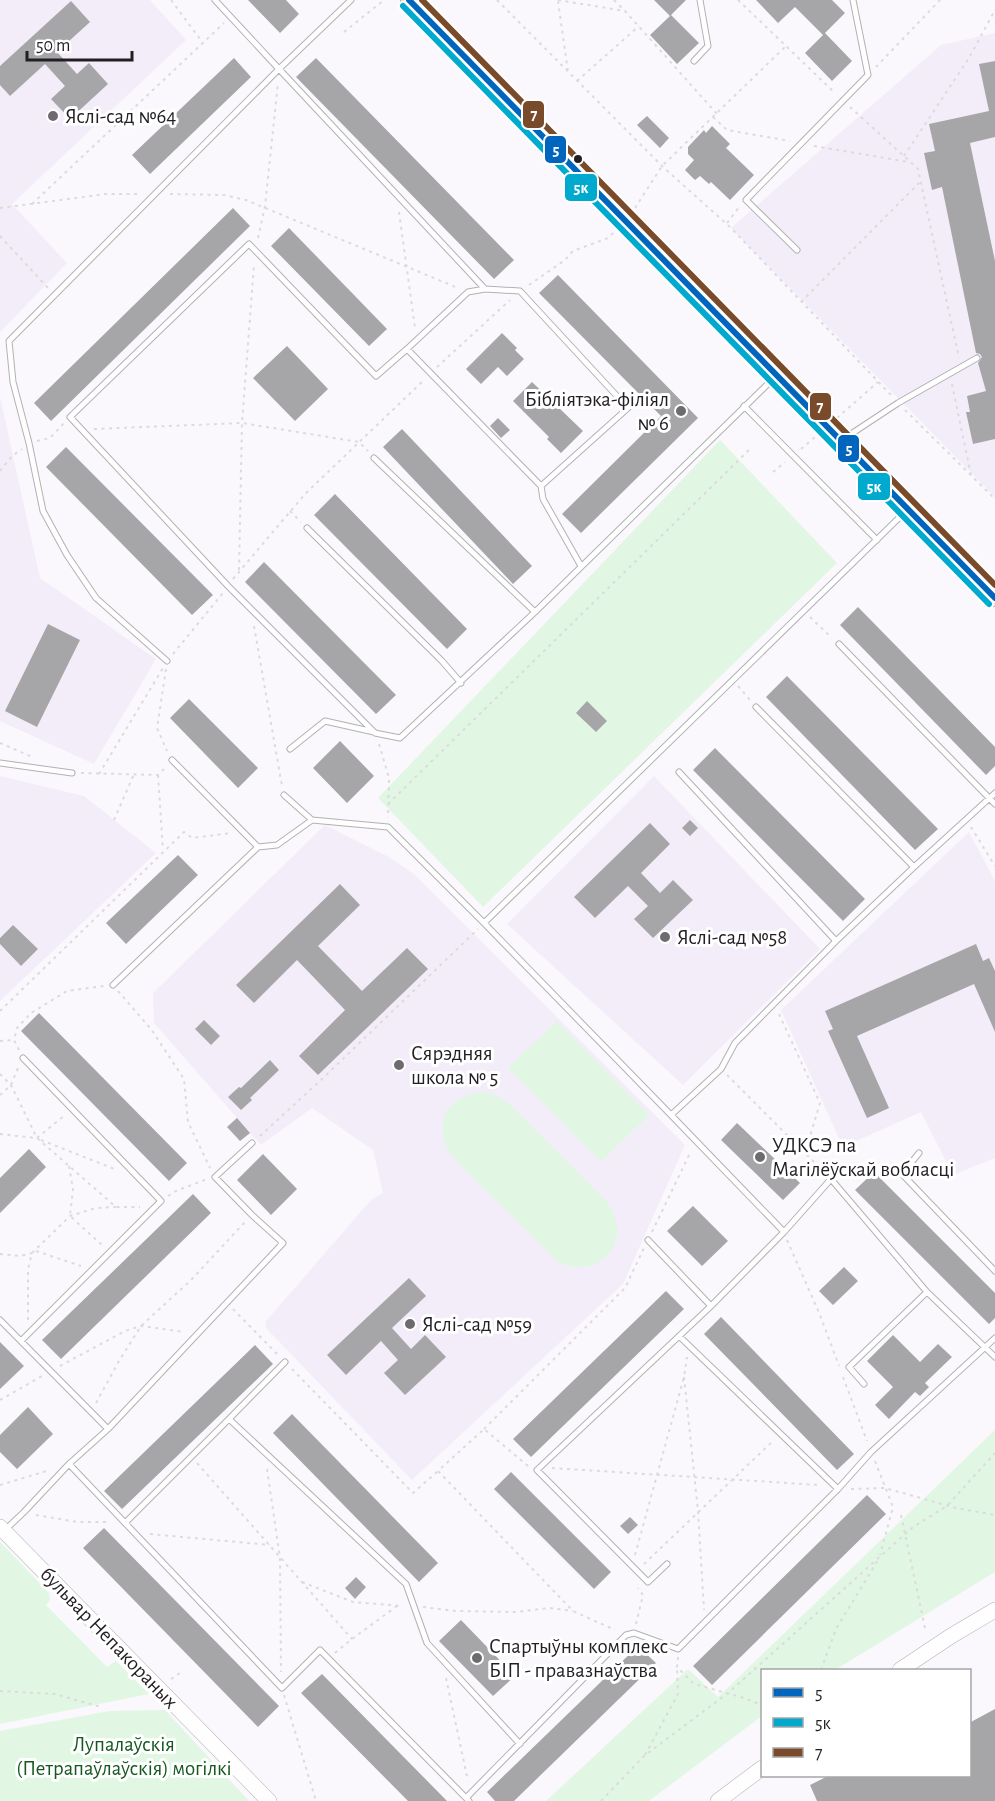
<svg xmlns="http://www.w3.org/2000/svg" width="995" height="1801" font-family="'Alegreya Sans',sans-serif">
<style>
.built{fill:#f3edf9}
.green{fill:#e1f7e3}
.building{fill:#a6a6a9}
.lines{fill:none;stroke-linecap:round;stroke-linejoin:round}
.lane-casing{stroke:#b2b1b4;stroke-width:7}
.secondary-casing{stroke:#b2b1b4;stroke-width:16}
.primary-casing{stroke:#b5aca3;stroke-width:18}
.path{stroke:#dbdbdc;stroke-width:2;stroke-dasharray:3 4.5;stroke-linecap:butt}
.lane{stroke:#fefeff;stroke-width:5}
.secondary{stroke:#fefeff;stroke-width:15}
.primary{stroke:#ede8e2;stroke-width:16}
.bus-1-casing{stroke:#fff;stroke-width:10}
.bus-2-casing{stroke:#fff;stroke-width:10}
.bus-3-casing{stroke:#fff;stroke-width:10}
.bus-1{stroke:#0065bd;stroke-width:6}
.bus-2{stroke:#00a9ce;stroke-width:6}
.bus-3{stroke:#7a4b2a;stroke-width:6}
.poi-dot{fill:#6e6b70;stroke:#fff;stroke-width:2}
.bus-dot{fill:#221f24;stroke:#fff;stroke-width:2}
.labels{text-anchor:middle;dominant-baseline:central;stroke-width:6;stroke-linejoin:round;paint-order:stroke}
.poi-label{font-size:21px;fill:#221f24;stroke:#fff;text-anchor:start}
.street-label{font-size:21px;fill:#221f24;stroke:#fff}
.park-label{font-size:21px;fill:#15581f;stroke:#fff}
.line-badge{stroke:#fff;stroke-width:2}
.badge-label{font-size:16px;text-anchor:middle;font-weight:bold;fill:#fff}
</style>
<rect width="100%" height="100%" fill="#faf8fc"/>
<!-- built -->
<path class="built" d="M0 0H150L186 40 12 204 67 263 0 332Z
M995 33V497L731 228 941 45Z
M0 397 40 578 156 659 94 764 0 721Z
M0 776 84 796 156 853 0 1001Z
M654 776 820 949 683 1085 507 924Z
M325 825 387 856 414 874 685 1145 623 1284 412 1480 266 1328V1321L372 1199 383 1193 373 1150 312 1108 261 1145 250 1133 240 1141 227 1127 237 1118 154 1023 153 993Z
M969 832 995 881V1158L953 1175 921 1112 843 1147 781 1010Z"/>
<!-- green -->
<path class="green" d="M720 440 837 563 483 907 378 798Z
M557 1021 649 1115 601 1162 508 1068Z
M481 1092 491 1093 509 1103 607 1202C634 1239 602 1281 559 1263L453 1158C431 1128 445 1096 481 1092Z
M995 1430V1572L835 1670H762V1716L649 1801H546L688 1669 718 1697Z
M0 1542 49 1593 50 1600 46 1605 107 1667 116 1661 149 1694 0 1724Z
M165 1710 249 1801H0V1731L110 1711Z"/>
<!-- building -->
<path class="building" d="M248 0H286L299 14 280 33Z
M654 0H686L671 15 699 43 677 64 650 35 670 16Z
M756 0H832L845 13 823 35 795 7 778 23Z
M71 1 90 22 57 52 77 74 89 63 108 84 70 119 51 99 65 86 45 64 10 96 0 85V66Z
M825 33 852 61 832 81 805 53Z
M234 58 251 77 150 174 132 155Z
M316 58 514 260 494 279 296 77Z
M995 61V137L970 143 995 261V439L973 444 966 412H970L967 396 986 391 978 363 982 357 980 354 976 353 942 187 932 190 924 153 935 151 929 124 989 111 979 64Z
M647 116 669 138 660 148 637 125Z
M712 126 730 144 726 148 754 175 730 200 711 182 709 184 700 176 695 180 685 170 694 160 688 154V147L704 130 706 133Z
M233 208 250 226 51 421 34 403Z
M289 228 387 329 369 346 271 246Z
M558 275 698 418 581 533 562 514 661 416 539 293Z
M502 333 517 348 515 350 524 359 507 376 498 367 481 384 466 369Z
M287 346 328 389 295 421 253 378Z
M532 382 583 431 561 453 547 439 549 437 513 401Z
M498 418 510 430 501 438 490 426Z
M402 429 532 566 513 584 383 447Z
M66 447 213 595 192 615 46 467Z
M335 494 467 629 447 649 314 515Z
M264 562 396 695 376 714 245 582Z
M858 607 995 747V766L986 775 840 625Z
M48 624 80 640 37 727 5 711Z
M787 676 938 829 915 850 766 697Z
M189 699 258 768 238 788 170 718Z
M587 701 607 721 596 732 576 713Z
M340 741 374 776 347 803 313 768Z
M715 748 865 899 843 921 693 770Z
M690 820 698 828 690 836 682 828Z
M650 823 670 844 641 873 660 893 673 880 693 900 653 938 634 919 648 906 628 886 595 918 574 897Z
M178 855 198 875 126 944 106 923Z
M340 884 360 905 318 946 362 991 407 948 428 969 318 1075 299 1056 345 1010 297 960 254 1003 236 985Z
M13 925 38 949 21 966 0 944V938Z
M976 944 983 961 989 958 995 971V1032L974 984 857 1036 889 1108 867 1118 828 1031 833 1029 825 1011Z
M39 1013 187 1163 169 1181 21 1031Z
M204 1020 220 1036 211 1045 195 1029Z
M270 1060 279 1070 250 1098 252 1100 241 1110 228 1097 239 1087 241 1088Z
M237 1118 250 1133 240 1141 227 1127Z
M737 1123 800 1183 783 1200 721 1140Z
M29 1149 46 1167 0 1213V1178Z
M263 1154 297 1189 271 1215 237 1180Z
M874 1172 995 1293V1318L989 1324 855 1190Z
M193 1194 211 1213 61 1359 42 1340Z
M693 1206 728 1241 702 1266 667 1231Z
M844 1267 858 1281 833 1305 819 1291Z
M409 1278 426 1296 392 1328 411 1349 425 1335 446 1357 405 1395 384 1373 398 1360 381 1341 346 1375 327 1355Z
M666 1291 684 1309 531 1457 513 1439Z
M721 1317 854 1454 837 1470 704 1334Z
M893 1335 920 1362 938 1344 952 1357 925 1383 929 1387 920 1396 915 1392 889 1419 875 1405 893 1387 867 1361Z
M0 1342 24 1366 0 1389Z
M255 1345 273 1364 122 1509 104 1491Z
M28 1407 53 1434 17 1469 0 1452V1435Z
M292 1414 438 1563 419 1582 273 1433Z
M511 1472 611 1572 594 1589 494 1489Z
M867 1495 886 1514 712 1685 693 1666Z
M630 1517 638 1525 628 1534 620 1526Z
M104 1528 279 1706 258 1727 83 1548Z
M356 1577 366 1587 355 1599 345 1588Z
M461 1620 515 1676 493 1696 439 1641Z
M638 1646 656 1663 514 1801H495L487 1792Z
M322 1674 447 1801H408L301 1693Z
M995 1709V1801H817L810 1785 828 1776H969V1723Z"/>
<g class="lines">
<!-- lane casing -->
<g class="lane-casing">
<path id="lane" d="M351 0 279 69 485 289
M694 61 708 46 700 0
M797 250 746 200 868 75 853 0
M407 349 376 376 249 244 70 417 228 586 375 733 400 738 535 612 775 377
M744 406 877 540
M842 440 898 403 977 358
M374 458 535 612
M541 486 407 349 468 292 485 289 520 291 628 408 541 486 543 499 581 566
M906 511 484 923 671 1115 721 1069 735 1043 836 941 914 867 995 793
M307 528 442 661 461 683
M839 644 995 804
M167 661 96 598 67 555 43 511 29 443 13 382 9 341 279 69 215 0
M756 707 914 867
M290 749 325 721 374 732
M172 760 258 847
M0 763 72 773
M679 772 836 941
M284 795 312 820 388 827 484 923
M113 985 258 847 277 845 312 820
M671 1115 784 1232 831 1179 927 1292 995 1357
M919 1153 902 1174 995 1271
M648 1240 711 1306 784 1232
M0 1320 108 1429
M679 1336 838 1489
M21 1341 161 1201 23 1058
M285 1362 229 1419 406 1584 427 1643 520 1744
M864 1384 849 1367 927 1292
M69 1464 282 1688 320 1650 469 1801
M125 1523 229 1419
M5 1530 24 1512 69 1464 108 1429 283 1243 252 1215 215 1177 252 1143
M667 1564 648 1582 537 1470 711 1306
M466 1798 626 1635 634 1633 678 1649 838 1489 871 1452 995 1338"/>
</g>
<!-- secondary casing -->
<g class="secondary-casing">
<path id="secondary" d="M0 1527 269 1801
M900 1670 951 1636 995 1610
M718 1801 762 1768"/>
</g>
<!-- primary casing -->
<g class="primary-casing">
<path id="primary" d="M409 0 995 598"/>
</g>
<!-- path -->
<path class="path" d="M171 0 203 43
M497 0 662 166 731 228 891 395
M558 0 625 11 717 114
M614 0 625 11
M738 0 835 93
M558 1 568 72
M344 32 384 0
M876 67 940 0
M577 81 639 26
M850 107 918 169 959 358
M713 117 727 130 790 141
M814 146 909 162
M904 156 969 58 995 10
M170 194 224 195 246 200 458 288
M32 204 224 23
M0 208 106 194H140
M635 208 662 166 785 47
M399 212 415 328
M727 223 740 206
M0 236 49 289
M258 238 265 206 278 83
M529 285 565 260 573 251 608 238 614 232
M801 302 921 181
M437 367 510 300
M952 384 971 475
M905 410 995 499
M837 418 878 382
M94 429 242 423 359 442 368 451
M37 441 50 438 64 423
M801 449 815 437
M0 471 12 456 22 449
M773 472 785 462
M290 511 301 522
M239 570 242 423 254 265
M233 579 305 494 424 380
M810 617 832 638
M254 626 282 786
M173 654 223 593
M166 669 157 728 167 751
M738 686 750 700
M0 743 30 756
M379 744 389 778 388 818
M81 773 158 775 165 768
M99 774 163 668
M158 775 163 850
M388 804 749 450
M114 820 134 774
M971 827 995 866
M118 991 151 1029 184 1079 188 1122 210 1168
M0 1011 184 832 192 838 231 833
M779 1014 820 1103 805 1153
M0 1041 14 1040
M19 1050 14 1040 17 1028 31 1013 67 991 104 986
M0 1074 11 1085 37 1138 116 1207H140
M727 1075 825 1173
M0 1095 11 1085 18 1068
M0 1134 36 1138
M260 1136 322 1079 478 929
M37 1138 65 1115
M41 1140 117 1170
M69 1166 73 1189 70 1216 103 1246
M168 1196 176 1191 207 1179
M652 1232 691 1151
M787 1240 820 1315 839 1366
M36 1251 81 1266
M0 1254 20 1256 32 1253
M233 1309 279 1356
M28 1320V1269L32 1253 70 1216 96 1208 116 1207
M60 1366 125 1331 141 1326 185 1332
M292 1369 413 1493 438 1471
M684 1377 698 1511 704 1610
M843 1377 867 1441
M0 1400 42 1376
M96 1403 119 1361 141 1326 190 1281 246 1221
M484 1429 625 1288 644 1248
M875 1461 893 1507 880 1555
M197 1463 352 1639
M528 1466 484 1429 438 1471 573 1611 615 1630
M552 1468 819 1485
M267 1469 280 1558 281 1672
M0 1485 50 1470
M851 1489 885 1488 956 1508 995 1515
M36 1515 78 1522H107L110 1523
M901 1515 925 1628
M150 1534 270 1545
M635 1555 684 1377 687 1357
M644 1564 774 1440
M302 1582 353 1602 403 1606
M423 1607 456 1611 515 1612 550 1608 573 1611
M636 1624 643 1595 638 1588
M335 1653 352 1639 397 1606
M678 1657 677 1667 694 1684 741 1697 762 1705
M821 1670 836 1629 878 1560
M446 1678 468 1781
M171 1679 183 1671
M0 1691 55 1694 101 1707
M284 1695 316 1801
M645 1755 678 1694 677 1667
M601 1801 644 1756 728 1693 913 1527 947 1506 995 1453"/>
<!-- lane -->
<use href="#lane" class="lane"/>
<!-- secondary -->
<use href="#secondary" class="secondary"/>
<!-- primary -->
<use href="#primary" class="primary"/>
<!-- bus-1 casing -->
<g class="bus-1-casing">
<path id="bus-1" d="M409 0 995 598"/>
</g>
<!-- bus-2 casing -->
<g class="bus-2-casing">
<path id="bus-2" d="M403 6 989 604"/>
</g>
<!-- bus-3 casing -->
<g class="bus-3-casing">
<path id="bus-3" d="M422 0 995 585"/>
</g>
<!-- bus-1 -->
<use href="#bus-1" class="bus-1"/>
<!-- bus-2 -->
<use href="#bus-2" class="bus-2"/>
<!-- bus-3 -->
<use href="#bus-3" class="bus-3"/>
</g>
<!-- markers -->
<g class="poi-dot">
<circle cx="53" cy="116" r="6"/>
<circle cx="681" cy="411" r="6"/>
<circle cx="665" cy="937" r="6"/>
<circle cx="399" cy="1065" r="6"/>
<circle cx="760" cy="1157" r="6"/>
<circle cx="410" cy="1324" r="6"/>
<circle cx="477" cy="1658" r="6"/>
</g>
<circle class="bus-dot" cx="578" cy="159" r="5"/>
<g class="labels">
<!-- poi labels -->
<g class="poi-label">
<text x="65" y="116">Яслі-сад №64</text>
<text x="669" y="399" text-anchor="end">Бібліятэка-філіял<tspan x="669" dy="24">№ 6</tspan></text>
<text x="677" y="937">Яслі-сад №58</text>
<text x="411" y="1053">Сярэдняя<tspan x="411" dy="24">школа № 5</tspan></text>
<text x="772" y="1145">УДКСЭ па<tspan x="772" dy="24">Магілёўскай вобласці</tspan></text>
<text x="422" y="1324">Яслі-сад №59</text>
<text x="489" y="1646">Спартыўны комплекс<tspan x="489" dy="24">БІП - правазнаўства</tspan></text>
</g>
<!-- street labels -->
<g class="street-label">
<text transform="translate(109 1638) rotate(46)">бульвар Непакораных</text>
</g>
<!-- park labels -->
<g class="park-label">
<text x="124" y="1744">Лупалаўскія<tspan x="124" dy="24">(Петрапаўлаўскія) могілкі</tspan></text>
</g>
</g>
<g class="line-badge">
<rect x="522" y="100" width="23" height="29" rx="6" fill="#7a4b2a"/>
<rect x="544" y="135" width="23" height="29" rx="6" fill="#0065bd"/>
<rect x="564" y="173" width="34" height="29" rx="6" fill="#00a9ce"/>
<rect x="809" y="392" width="23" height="29" rx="6" fill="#7a4b2a"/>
<rect x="837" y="434" width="23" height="29" rx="6" fill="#0065bd"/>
<rect x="857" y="472" width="34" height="29" rx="6" fill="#00a9ce"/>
</g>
<g class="badge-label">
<text x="534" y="120">7</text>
<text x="556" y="155">5</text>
<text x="581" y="193">5к</text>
<text x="820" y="412">7</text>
<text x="849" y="454">5</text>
<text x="874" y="492">5к</text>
</g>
<!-- legend -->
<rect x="761" y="1669" width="210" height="108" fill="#ffffff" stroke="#a7a5a7" stroke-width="1.5"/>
<rect x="773" y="1688" width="30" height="9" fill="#0065bd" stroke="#a7a5a7" stroke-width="1.5"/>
<text x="815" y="1699" font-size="18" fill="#221f24">5</text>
<rect x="773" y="1718" width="30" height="9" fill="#00a9ce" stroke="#a7a5a7" stroke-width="1.5"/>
<text x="815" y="1729" font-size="18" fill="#221f24">5к</text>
<rect x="773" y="1748" width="30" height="9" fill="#7a4b2a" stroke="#a7a5a7" stroke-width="1.5"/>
<text x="815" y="1759" font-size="18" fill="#221f24">7</text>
<!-- scale -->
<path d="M27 51v9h105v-9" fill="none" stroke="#221f24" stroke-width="3"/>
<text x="36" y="51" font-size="18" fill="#221f24" stroke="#ffffff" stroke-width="4.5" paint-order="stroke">50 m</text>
</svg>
